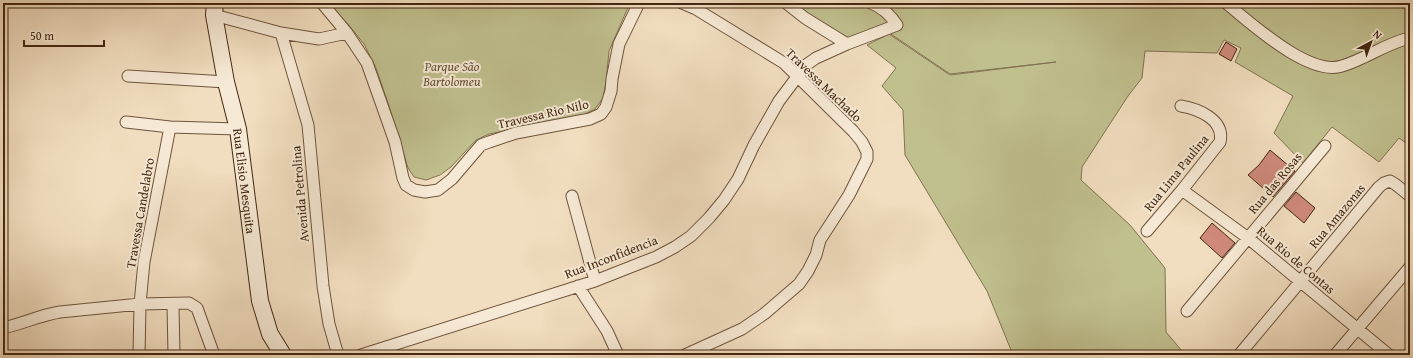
<svg xmlns="http://www.w3.org/2000/svg" width="1413" height="358" font-family="'Gentium Book Plus',serif">
<style>
.green{fill:#c0bf8e;stroke:#827350}
.building{fill:#cf897b;stroke:#442711}
.lines{fill:none;stroke-linecap:round;stroke-linejoin:round}
.street-casing{stroke:#6f543c;stroke-width:13}
.secondary-casing{stroke:#442711;stroke-width:18}
.street{stroke:#f6e9d5;stroke-width:11}
.secondary{stroke:#f6e9d5;stroke-width:16}
.labels{text-anchor:middle;dominant-baseline:central;stroke-width:4;stroke-linejoin:round;paint-order:stroke}
.park-label{font-size:13px;font-style:italic;fill:#634d30;stroke:#f6e9d5}
.street-label{font-size:13px;fill:#442711;stroke:#f6e9d5}
</style>
<rect width="100%" height="100%" fill="#f1ddbf"/>
<filter id="stains"><feTurbulence type="fractalNoise" baseFrequency=".005" numOctaves="4"/><feColorMatrix values="0 0 0 0 .2 0 0 0 0 .09 0 0 0 0 .02 0 0 0 .5 -.17"/></filter>
<radialGradient id="worn" r=".72"><stop offset=".6" stop-color="#630" stop-opacity="0"/><stop offset="1" stop-color="#630" stop-opacity=".3"/></radialGradient>
<!-- green -->
<path class="green" d="M326 3H630L609 51 606 82 603 98 595 109 583 115 489 134 476 140 451 167 440 175 426 180 414 177 408 168 389 106 376 68 364 44 347 23Z
M790 3H1410V146L1399 138 1379 162 1332 127 1303 163 1274 133 1293 96 1235 62 1241 48 1224 40 1217 53 1145 51 1142 78 1128 96 1082 167 1081 180 1130 225 1165 268 1166 332 1182 351 1180 355H1013L987 291 905 155 903 110 882 86 896 68 867 45 889 34 950 75 1056 62 950 74 879 26 851 39 817 22Z"/>
<!-- building -->
<path class="building" d="M1226 42 1237 49 1231 61 1219 54Z
M1270 150 1295 171 1273 197 1248 175 1259 165Z
M1296 192 1315 208 1304 223 1284 206Z
M1212 223 1235 243 1222 258 1200 238Z"/>
<g class="lines">
<!-- street casing -->
<g class="street-casing">
<path id="street" d="M322 3 347 33 367 63 395 142 403 178 406 185 414 190 425 192 438 190 452 179 481 145 489 142 516 133 590 119 601 114 606 107 611 91 612 79 619 44 639 3
M682 3 696 9 784 63 853 131 862 142 867 152V159L849 195 820 240 816 255 808 271 799 284 764 314 742 329 685 355
M786 3 805 18 847 44
M1226 3C1251 23 1309 77 1342 66 1366 59 1386 43 1410 38
M214 15 281 33 319 39 347 33
M281 33 308 125 323 286 329 324 338 355
M128 76 226 82
M126 122 170 127 238 129
M1182 190 1248 238 1389 355
M572 196 595 281
M1147 231 1182 190 1220 142C1225 120 1199 109 1181 106
M578 286 607 331 618 355
M173 305 174 355
M1187 311 1325 146
M3 328C22 324 40 315 60 312L140 304 189 303 197 308 214 355
M139 355 140 304 144 262 170 127
M361 355 595 281 656 257 675 247 691 236 709 218 724 200 738 179 754 145 779 101 806 65 816 58 847 44 897 25C891 16 882 7 871 3
M1239 355 1379 187 1384 183 1390 181 1395 184 1410 196
M1335 355 1410 267"/>
</g>
<!-- secondary casing -->
<g class="secondary-casing">
<g id="secondary">
<path id="s1" d="M215 3 214 15 226 82 238 129 260 301 270 334 283 355"/>
</g>
</g>
<!-- street -->
<use href="#street" class="street"/>
<!-- secondary -->
<use href="#secondary" class="secondary"/>
</g>
<g class="labels">
<!-- park labels -->
<g class="park-label">
<text x="452" y="66">Parque São<tspan x="452" dy="15">Bartolomeu</tspan></text>
</g>
<!-- street labels -->
<g class="street-label">
<text transform="translate(824 85) rotate(44)">Travessa Machado</text>
<text transform="translate(543 114) rotate(-13)">Travessa Rio Nilo</text>
<text transform="translate(1176 173) rotate(-51)">Rua Lima Paulina</text>
<text stroke="none"><textPath href="#s1" startOffset="181">Rua Elisio Mesquita</textPath></text>
<text transform="translate(1275 183) rotate(-50)">Rua das Rosas</text>
<text transform="translate(300 194) rotate(-95)">Avenida Petrolina</text>
<text transform="translate(140 213) rotate(-80)">Travessa Candelabro</text>
<text transform="translate(1337 216) rotate(-50)">Rua Amazonas</text>
<text transform="translate(611 257) rotate(-21)">Rua Inconfidencia</text>
<text transform="translate(1296 260) rotate(40)">Rua Rio de Contas</text>
</g>
</g>
<!-- margin -->
<rect width="1413" height="358" fill="none" stroke="#f1ddbf" stroke-width="16"/>
<rect x="4" y="4" width="1405" height="350" fill="none" stroke="#442711" stroke-width="2"/>
<rect x="8" y="8" width="1397" height="342" fill="none" stroke="#442711"/>
<!-- north arrow -->
<g transform="translate(1371 42) rotate(41)" stroke="#f6e9d5" stroke-width="3" paint-order="stroke">
<path d="M0-3L7 15L0 10L-7 15Z" fill="#442711"/>
<text y="-6" font-size="11" font-weight="bold" text-anchor="middle" fill="#442711">N</text>
</g>
<!-- scale -->
<path d="M24 40v6h80v-6" fill="none" stroke="#442711" stroke-width="2"/>
<text x="30" y="40" font-size="12" fill="#442711" stroke="#f6e9d5" stroke-width="3" paint-order="stroke">50 m</text>
<rect width="100%" height="100%" filter="url(#stains)"/>
<rect width="100%" height="100%" fill="url(#worn)"/>
</svg>
